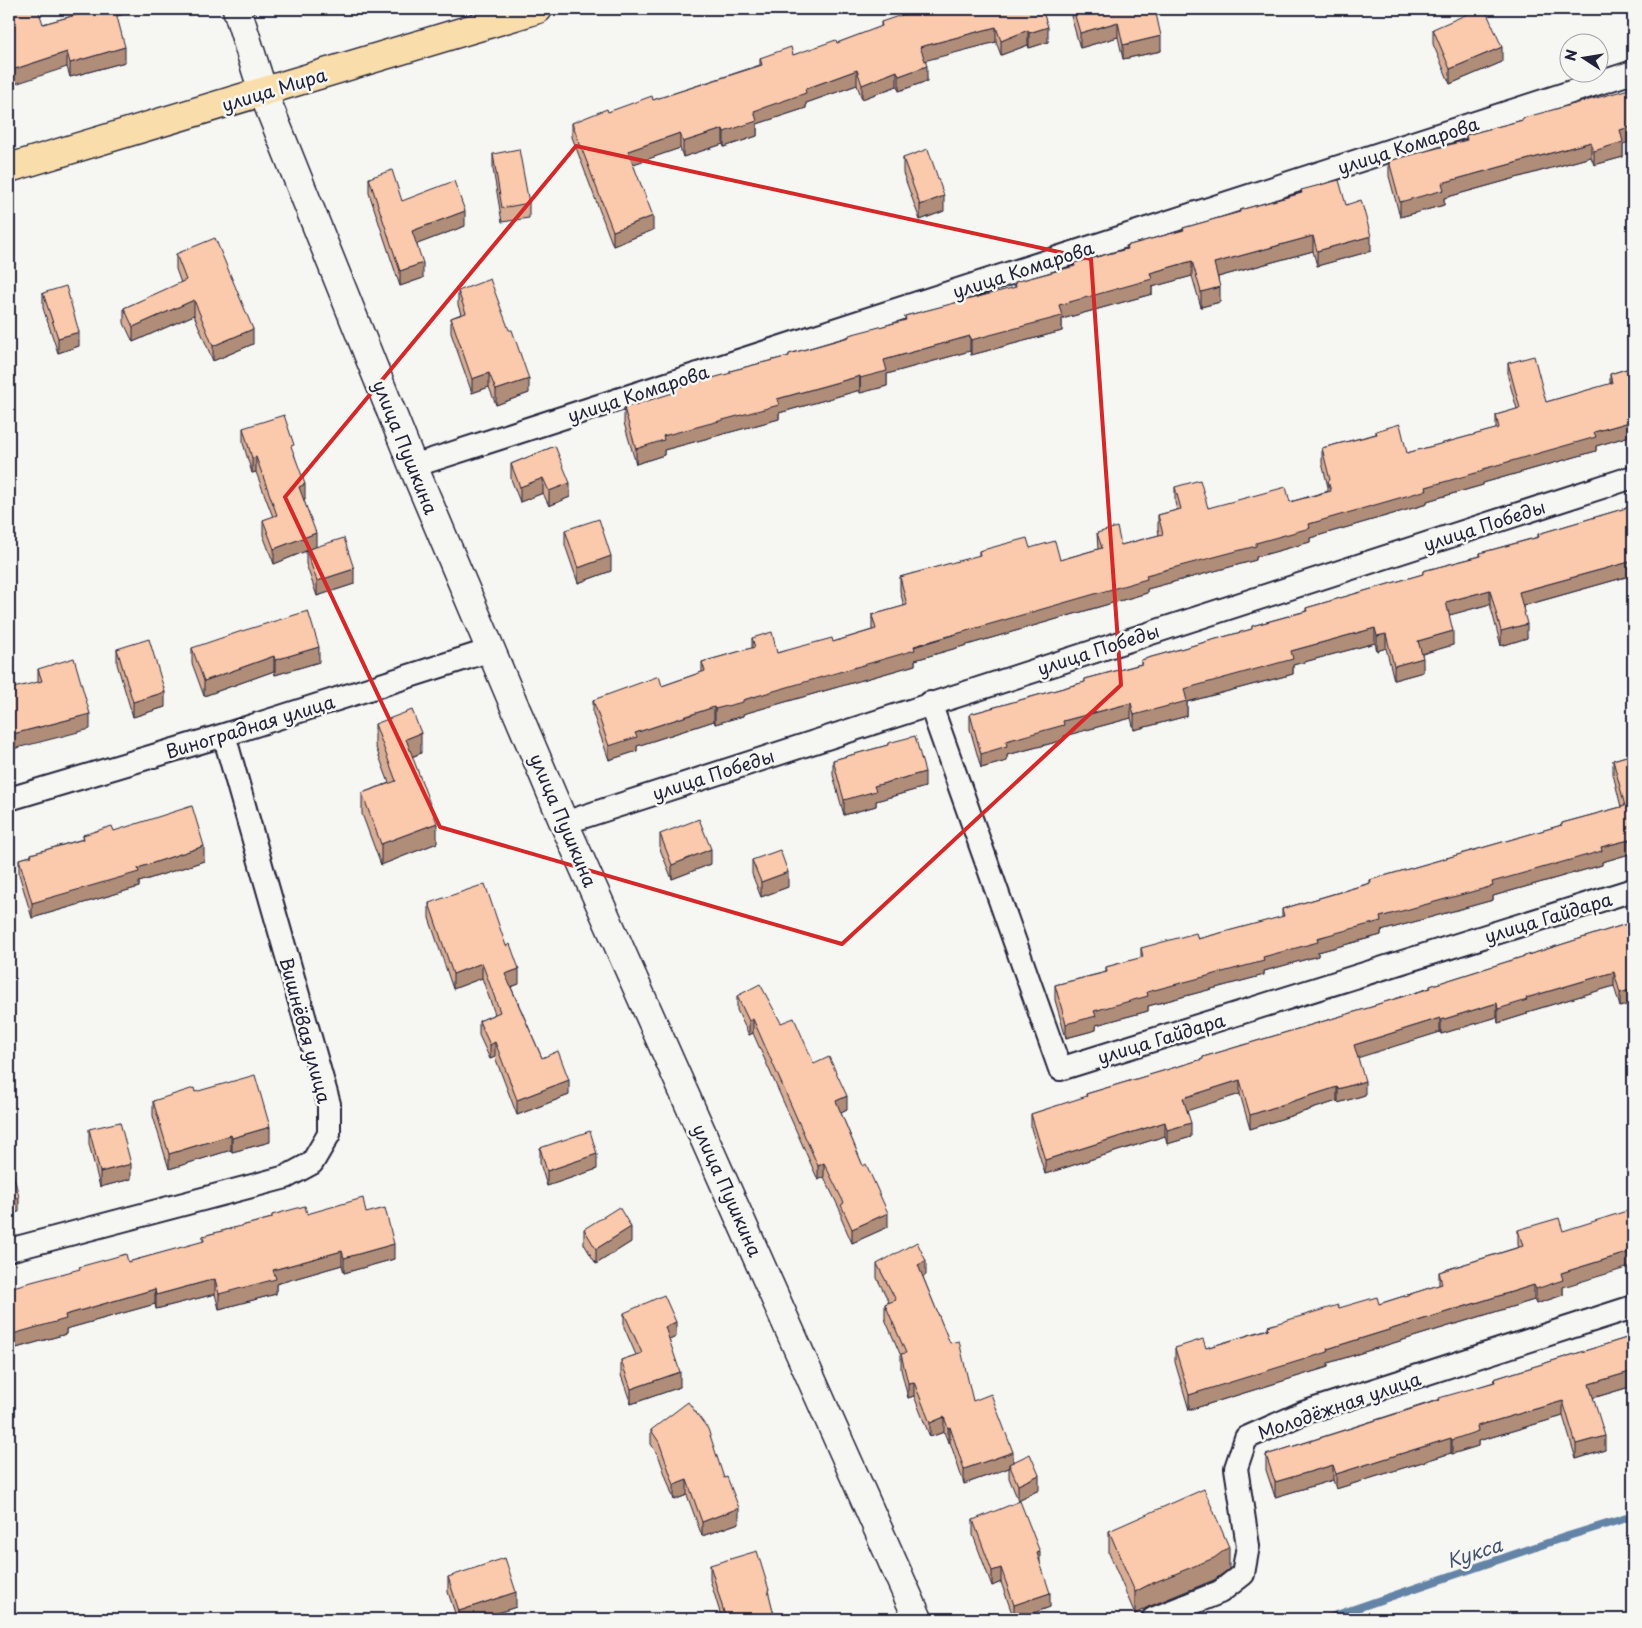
<svg xmlns="http://www.w3.org/2000/svg" width="1642" height="1628" font-family="'Playpen Sans',sans-serif">
<style>
.lines{fill:none;stroke-linecap:round;stroke-linejoin:round}
.stream{stroke:#6484a6;stroke-width:8}
.minor-casing{stroke:#22223b;stroke-width:26}
.tertiary-casing{stroke:#22223b;stroke-width:31}
.primary-casing{stroke:#22223b;stroke-width:31}
.minor{stroke:#f6f6f2;stroke-width:22}
.tertiary{stroke:#f6f6f2;stroke-width:28}
.primary{stroke:#f9deab;stroke-width:28}
.wall{fill:#d8ad93;stroke:#22223b}
.shaded-wall{fill:#b08d78;stroke:#22223b}
.building{fill:#fbc9ab;stroke:#22223b}
.marked{fill:none;stroke:#d62828;stroke-width:4;stroke-linejoin:round}
.labels{text-anchor:middle;dominant-baseline:central;stroke-width:5;stroke-linejoin:round;paint-order:stroke}
.street-label{font-size:18px;fill:#22223b;stroke:#f6f6f2}
.water-label{font-size:19px;font-style:italic;fill:#435370;stroke:#f6f6f2}
</style>
<rect width="100%" height="100%" fill="#f6f6f2"/>
<filter id="ink" filterUnits="userSpaceOnUse"><feTurbulence type="fractalNoise" baseFrequency=".02" numOctaves="2"/><feDisplacementMap in="SourceGraphic" scale="10" xChannelSelector="R" yChannelSelector="G"/><feConvolveMatrix kernelMatrix="1 2 1 2 8 2 1 2 1" color-interpolation-filters="sRGB"/></filter>
<g filter="url(#ink)">
<g class="lines">
<!-- stream -->
<path class="stream" d="M1325 1619 1565 1537 1633 1516"/>
<!-- minor casing -->
<g class="minor-casing">
<path id="minor" d="M413 466 1633 72
M930 703 1060 1069 1633 890
M9 799 224 735 491 650
M564 823 1633 477
M9 1250 286 1177 312 1163 329 1134V1104L224 735
M1153 1619 1220 1592 1243 1574 1248 1546 1236 1468 1246 1438 1303 1413 1633 1307"/>
</g>
<!-- tertiary casing -->
<g class="tertiary-casing">
<path id="tertiary" d="M237 9 263 92 413 466 564 823 918 1619"/>
</g>
<!-- primary casing -->
<g class="primary-casing">
<path id="primary" d="M9 168 538 9"/>
</g>
<!-- minor -->
<use href="#minor" class="minor"/>
<!-- tertiary -->
<use href="#tertiary" class="tertiary"/>
<!-- primary -->
<use href="#primary" class="primary"/>
</g>
<!-- wall -->
<path class="wall" d="M82 9H124V14L116 16 125 62 70 77 67 67 43 24 83 13Z
M1042 9 1048 42 1029 48 1028 45 1001 55 996 42 925 60 927 81 899 91 897 86 862 99 857 85 806 103V108L757 124V136L724 147 723 144 683 157 680 148 633 164 653 230 613 246 572 137V123L608 112 653 100 760 65V58L793 55 837 43 881 27V22Z
M1071 9H1155L1161 51 1123 59 1118 37 1080 48 1071 16Z
M1433 29 1502 62 1450 84 1433 44Z
M1523 118 1623 144V157L1594 165 1591 157 1444 198V205L1400 217 1389 176V161L1466 141V135L1523 120Z
M493 154 529 203V218L502 222 493 169Z
M903 158 944 211 920 220 903 173Z
M369 178 402 201 465 226 417 244 423 278 400 286 369 193Z
M1301 190 1346 205 1371 251 1317 266 1313 251 1218 277 1220 302 1201 307 1192 276 1152 287V294L1062 319V331L971 355 970 351 887 374V386L860 393V390L779 413V419L664 450V455L636 464 624 423V408L675 393V388L730 374V371L789 356V354L905 320V316L1015 288V282L1074 266V263L1126 249V246L1183 230V228L1240 212V210L1301 193Z
M176 254 253 344 213 361 194 315 133 342 124 323V308L181 283 176 269Z
M458 291 529 393 496 405 489 387 472 393 451 333V318L461 314 458 305Z
M43 293 79 346 58 353 43 308Z
M1508 363 1546 402 1610 384V374L1633 367V435L1596 446V451L1483 483V485L1427 501V504L1310 538V542L1256 557V560L1147 589V593L915 660V665L743 714V716L715 724 714 721 637 746V751L609 760 593 714V700L662 686 702 672V662L752 648V638L777 653 833 642 872 630V615L904 606 900 591V577L979 556V551L1030 548 1060 560 1098 549 1097 533 1121 545 1159 535 1158 529V515L1177 510 1175 502V487L1208 508 1290 502 1328 491V487L1322 463V448L1376 434V431L1407 453 1496 429V415L1517 409 1508 377Z
M243 428 294 453 305 499 304 500 316 547 354 584 317 596 306 564V551L274 564 263 535V520L273 517 256 472 252 473 243 443Z
M555 446 570 497 549 506 543 493 520 502 511 479V464Z
M1633 506V575L1523 606 1527 638 1501 646 1490 604 1449 615 1453 645 1422 654 1423 672 1394 680 1386 648 1377 651 1375 643 1293 665V674L1187 702V716L1134 730 1131 718 1064 736V740L1007 755V761L981 768 970 729V714L1085 682V679L1141 664V660L1252 629V626L1306 611V608L1423 574V571L1480 556V553L1538 537V534Z
M565 530 611 571 578 583 565 545Z
M192 648 319 662 275 675 274 671 204 696 192 663Z
M117 649 165 707 133 717 117 664Z
M38 669 90 729 38 682Z
M375 724 421 753 412 757 437 843 381 865 362 814V793L389 783 375 745Z
M888 743 925 787 876 801V806L844 815 833 775V760L888 745Z
M1633 754V853L1602 862V865L1493 896V900L1381 931V935L1318 952V956L1264 971V975L1148 1006V1011L1096 1025V1030L1066 1038 1055 1000V985L1106 972V967L1141 958V948L1198 939 1282 917V909L1370 883V880L1562 825V823L1621 807 1613 774V760Z
M114 831 204 861 139 882V887L32 918 19 874V859L31 856V854L83 839V835Z
M660 834 711 864 672 879 660 849Z
M752 860 788 887 761 897 752 874Z
M429 903 519 984 511 987 542 1058 569 1095 517 1115 495 1057 490 1059 479 1035V1021L495 1014 482 978 453 989 429 918Z
M1633 922 1620 1007 1614 986 1527 1012V1014L1498 1023 1497 1017 1441 1034 1440 1032 1358 1057 1365 1095 1338 1103 1337 1101 1250 1129 1240 1094 1187 1110 1191 1137 1167 1144 1165 1136 1045 1174 1031 1128V1114L1086 1097V1094L1203 1059V1057L1375 1006V1005L1430 988V986Z
M737 996 781 1023 814 1064 847 1110 841 1113 888 1227 852 1243 841 1218V1212L824 1177 818 1180 753 1033 749 1035 737 1010Z
M195 1092 270 1142 232 1152 231 1150 169 1169 153 1116V1101Z
M89 1129 131 1179 100 1187 89 1144Z
M540 1148 597 1169 547 1186 540 1163Z
M366 1213 394 1259 344 1273 342 1265 276 1284V1294L219 1309 215 1294 156 1309 155 1304 66 1329V1334L9 1350 128 1262 203 1242V1236L272 1218V1215Z
M584 1229 631 1242 596 1264 584 1244Z
M1518 1230 1563 1287V1295L1536 1304 1534 1300 1328 1363V1367L1189 1410 1175 1362V1348H1206L1268 1329V1326L1339 1308 1379 1304 1439 1285V1272L1519 1247 1518 1245Z
M877 1264 926 1275 923 1277 973 1401 1013 1461 1039 1490 1018 1500 1009 1478V1468L964 1484 950 1442H948L944 1432 930 1437 914 1396 908 1398 901 1369V1356L885 1319V1304L889 1302 877 1278Z
M624 1313 676 1337 669 1340 680 1387 631 1404 621 1375V1360L636 1355 624 1327Z
M1633 1336V1386L1593 1398 1605 1450 1576 1459 1563 1416 1478 1441V1446L1452 1454 1451 1453 1336 1489 1333 1480 1275 1497 1266 1470V1455L1494 1382V1379Z
M651 1430 724 1478 739 1523 702 1536 687 1495 674 1500 659 1457 651 1444Z
M973 1520 1040 1564 1050 1607 1017 1619H1014L1001 1582 992 1586 973 1535Z
M1109 1531 1229 1569 1214 1580 1148 1607 1135 1614 1109 1553Z
M710 1565 769 1596 775 1619H722L710 1580Z
M448 1577 516 1607 479 1619H457L448 1592Z"/>
<!-- shaded-wall -->
<path class="shaded-wall" d="M113 9H124V14L113 17Z
M1118 22V37L1080 48V33Z
M996 27V42L920 62V47Z
M1048 27V42L1029 48V33Z
M1028 30V45L1001 55V41Z
M1161 36V51L1123 59V45Z
M125 47V62L70 77V63Z
M1502 47V62L1450 84V69Z
M67 52V67L9 86V71Z
M927 66V81L899 91V76Z
M857 70V85L806 103V108L757 124V136L724 147V132L754 111 805 89Z
M897 71V86L862 99V85Z
M1633 126V141L1623 144V157L1594 165V151L1620 130Z
M723 129V144L683 157V142Z
M680 133V148L628 166V151Z
M1591 142V157L1444 198V205L1400 217V202L1442 183Z
M944 196V211L920 220V205Z
M465 211V226L412 246V231Z
M653 216V230L613 246V231Z
M1313 236V251L1214 278V263Z
M1371 236V251L1317 266V251Z
M1192 261V276L1152 287V294L1062 319V331L971 355V340L1059 305 1150 273Z
M423 263V278L400 286V271Z
M1220 287V302L1201 307V292Z
M194 300V315L133 342V327Z
M253 329V344L213 361V346Z
M79 332V346L58 353V338Z
M970 336V351L887 374V386L860 393V378L884 360Z
M489 373V387L472 393V379Z
M860 376V390L779 413V419L664 450V455L636 464V449L663 436 777 399Z
M529 379V393L496 405V390Z
M1633 421V435L1596 446V451L1483 483V485L1427 501V504L1310 538V542L1256 557V560L1147 589V593L915 660V665L743 714V716L715 724V709L743 700 1146 575 1256 543 1309 524 1483 469 1594 432Z
M256 457V472L252 473V458Z
M543 478V493L520 502V487Z
M570 483V497L549 506V491Z
M305 484V499L299 502V487Z
M316 533V548L306 550V551L274 564V549Z
M611 556V571L578 583V568Z
M1633 561V575L1519 607V592Z
M354 569V584L317 596V581Z
M1490 590V604L1446 616V602Z
M1527 624V638L1501 646V631Z
M1375 628V643L1293 665V674L1187 702V716L1134 730V715L1184 689 1291 651Z
M1453 631V645L1418 655V641Z
M1386 634V648L1377 651V636Z
M319 647V662L275 675V660Z
M274 656V671L204 696V681Z
M1423 658V672L1394 680V666Z
M165 692V707L133 717V702Z
M1131 703V718L1064 736V740L1007 755V761L981 768V754L1006 741 1063 721Z
M714 707V721L637 746V751L609 760V746L635 733Z
M90 714V729L9 750V735Z
M421 733V753L406 759V739Z
M925 772V787L876 801V806L844 815V800L874 786Z
M437 823V843L381 865V844Z
M1633 839V853L1602 862V865L1493 896V900L1381 931V935L1318 952V956L1264 971V975L1148 1006V1011L1096 1025V1030L1066 1038V1024L1094 1011 1147 992 1263 957 1380 917 1601 847Z
M204 846V861L139 882V887L32 918V903Z
M711 849V864L672 879V865Z
M788 872V887L761 897V882Z
M482 963V978L453 989V974Z
M519 969V984L505 989V974Z
M1614 972V986L1527 1012V1014L1498 1023V1009L1526 998Z
M1633 989V1003L1620 1007V993Z
M1497 1003V1017L1441 1034V1020Z
M1440 1018V1032L1354 1059V1045Z
M753 1019V1033L749 1035V1021Z
M495 1042V1057L490 1059V1045Z
M569 1080V1095L517 1115V1100Z
M1240 1080V1094L1183 1112V1098Z
M1365 1081V1095L1338 1103V1089Z
M1337 1087V1101L1250 1129V1115Z
M847 1096V1110L836 1115V1101Z
M1165 1122V1136L1045 1174V1160Z
M1191 1123V1137L1167 1144V1130Z
M270 1127V1142L232 1152V1138Z
M231 1135V1150L169 1169V1154Z
M597 1154V1169L547 1186V1171Z
M824 1163V1177L818 1180V1166Z
M131 1164V1179L100 1187V1172Z
M19 1197V1212L9 1214V1200Z
M888 1213V1227L852 1243V1229Z
M631 1227V1242L596 1264V1249Z
M394 1244V1259L344 1273V1258Z
M342 1251V1265L276 1284V1294L219 1309V1294L273 1270Z
M1633 1251V1266L1563 1287V1295L1536 1304V1289L1561 1273Z
M926 1261V1275L918 1280V1265Z
M215 1279V1294L156 1309V1295Z
M1534 1285V1300L1328 1363V1367L1189 1410V1395L1327 1349Z
M155 1289V1304L66 1329V1334L9 1350V1335L65 1315Z
M676 1322V1337L665 1342V1327Z
M1633 1371V1386L1589 1399V1384Z
M680 1372V1387L631 1404V1389Z
M914 1382V1396L908 1398V1383Z
M1563 1401V1416L1478 1441V1446L1452 1454V1440L1477 1426Z
M944 1417V1432L930 1437V1423Z
M950 1427V1442H948V1428Z
M1605 1436V1450L1576 1459V1444Z
M1451 1438V1453L1336 1489V1474Z
M1013 1452V1466L1009 1464V1468L964 1484V1469Z
M1333 1465V1480L1275 1497V1482Z
M1039 1475V1490L1018 1500V1485Z
M687 1480V1495L674 1500V1485Z
M739 1508V1523L702 1536V1522Z
M1229 1547V1569L1214 1580 1148 1607 1135 1614V1592L1148 1585Z
M1040 1552V1567L1037 1553Z
M1001 1568V1582L992 1586V1571Z
M516 1592V1607L479 1619H459V1611Z
M1050 1593V1607L1017 1619H1014V1605Z"/>
<!-- building -->
<path class="building" d="M16 9H38L43 24 87 12 86 9H115L125 47 70 63 67 52 9 71V11Z
M919 9H1042L1048 27 1029 33 1028 30 1001 41 996 27 920 47 927 66 899 76 897 71 862 85 857 70 805 89 806 93 754 111 757 121 724 132 723 129 683 142 680 133 628 151 653 216 613 231 572 123 607 109 608 112 652 96 653 100 762 65 760 58 791 47 793 55 836 40 837 43 882 26 881 22Z
M1073 9H1155L1161 36 1123 45 1118 22 1080 33Z
M1479 9H1485L1502 47 1450 69 1433 29Z
M1633 88V126L1620 130 1623 142 1594 151 1591 142 1442 183 1444 190 1400 202 1389 161 1467 140 1466 135 1523 120V118Z
M519 149 529 203 502 208 493 154Z
M928 149 944 196 920 205 903 158Z
M392 170 402 201 454 181 465 211 412 231 423 263 400 271 369 178Z
M1339 180 1346 205 1361 200 1371 236 1317 251 1313 236 1214 263 1220 287 1201 292 1192 261 1150 273 1152 279 1059 305 1062 316 971 340 970 336 884 360 887 371 860 378V376L777 399 779 405 663 436 664 440 636 449 624 408 676 392 675 388 731 373 730 371 789 356V354L849 337V335L906 320 905 316 1016 287 1015 282 1075 266 1074 263 1127 249 1126 246 1184 230 1183 228 1240 212V210L1302 193 1301 190Z
M215 238 253 329 213 346 194 300 133 327 124 308 186 280 176 254Z
M490 279 509 330H512L529 379 496 390 489 373 472 379 451 318 466 313 458 291Z
M66 286 79 332 58 338 43 293Z
M1534 356 1546 402 1612 383 1610 374 1633 367V421L1594 432 1596 437 1483 469V471L1426 487 1427 490 1309 524 1310 528 1256 543V546L1146 575 1147 579 914 646 915 650 743 700V702L715 709 714 707 635 733 637 737 609 746 593 700 659 676 662 686 705 671 702 662 755 647 752 638 772 632 777 653 832 638 833 642 876 629 872 615 907 605 900 577 980 555 979 551 1027 538 1030 548 1055 541 1060 560 1102 548 1097 533 1117 527 1121 545 1163 534 1158 515 1181 509 1175 487 1200 480 1208 508 1286 487 1290 502 1331 491 1328 481 1330 480 1322 448 1377 434 1376 431 1400 424 1407 453 1499 428 1496 415 1520 408 1508 363Z
M284 415 294 445 291 446 305 484 299 487 316 533 274 549 263 520 277 515 256 457 252 458 243 428Z
M555 446 570 483 549 491 543 478 520 487 511 464Z
M1633 506V561L1519 592 1527 624 1501 631 1490 590 1446 602 1453 631 1418 641 1423 658 1394 666 1386 634 1377 636 1375 628 1291 651 1293 659 1184 689 1187 701 1134 715 1131 703 1063 721 1064 725 1006 741 1007 746 981 754 970 714 1085 682V679L1142 664 1141 660 1252 629V626L1307 611 1306 608 1423 574V571L1481 556 1480 553 1539 537 1538 534Z
M599 519 611 556 578 568 565 530Z
M344 538 354 569 317 581 306 550Z
M308 611 319 647 275 660 274 656 204 681 192 648 239 632Z
M149 639 165 692 133 702 117 649Z
M74 658 90 714 9 735V689L42 681 38 669Z
M412 710 421 733 406 739 437 823 381 844 362 793 396 781 375 724Z
M915 736 925 772 874 786 876 791 844 800 833 760 888 745V743Z
M1633 754V839L1601 847 1602 851 1492 882 1493 886 1380 917 1381 921 1317 938 1318 942 1263 957 1264 961 1147 992 1148 996 1094 1011 1096 1016 1066 1024 1055 985 1107 972 1106 967 1143 957 1141 948 1196 933 1198 939 1284 916 1282 909 1371 883 1370 880 1562 825V823L1625 806 1613 760Z
M192 806 204 846 138 868 139 872 32 903 19 859 32 856 31 854 84 839 83 835 112 826 114 831Z
M699 819 711 849 672 865 660 834Z
M780 850 788 872 761 882 752 860Z
M485 884 506 946 510 944 519 969 505 974 542 1058 558 1051 569 1080 517 1100 495 1042 490 1045 479 1021 500 1012 482 963 453 974 429 903Z
M1633 922V989L1620 993 1614 972 1526 998 1527 1000 1498 1009 1497 1003 1441 1020 1440 1018 1354 1045 1365 1081 1338 1089 1337 1087 1250 1115 1240 1080 1183 1098 1191 1123 1167 1130 1165 1122 1045 1160 1031 1114 1087 1096 1086 1094 1203 1059V1057L1375 1006V1005L1431 988 1430 986Z
M760 984 781 1023 794 1018 814 1064 829 1057 847 1096 836 1101 863 1166 866 1164 888 1213 852 1229 841 1205 844 1203 824 1163 818 1166 753 1019 749 1021 737 996Z
M255 1075 270 1127 232 1138 231 1135 169 1154 153 1101 194 1088 195 1092Z
M120 1122 131 1164 100 1172 89 1129Z
M590 1131 597 1154 547 1171 540 1148Z
M9 1157 19 1197 9 1200Z
M363 1198 366 1213 385 1208 394 1244 344 1258 342 1251 273 1270 276 1279 219 1294 215 1279 156 1295 155 1289 65 1315 66 1319 9 1335V1288L80 1269 79 1267 126 1254 128 1262 204 1241 203 1236 272 1218V1215L305 1206 307 1214Z
M619 1207 631 1227 596 1249 584 1229Z
M1633 1209V1251L1561 1273 1563 1280 1536 1289 1534 1285 1327 1349 1328 1352 1189 1395 1175 1348 1203 1339 1206 1348 1269 1329 1268 1326 1338 1305 1339 1308 1377 1297 1379 1304 1442 1284 1439 1272 1523 1246 1518 1230 1559 1218 1563 1231Z
M917 1242 926 1261 918 1265 950 1343 959 1341 973 1401 991 1394 1013 1452 964 1469 950 1427 948 1428 944 1417 930 1423 914 1382 908 1383 901 1354 906 1353 885 1304 896 1300 877 1264Z
M664 1295 676 1322 665 1327 680 1372 631 1389 621 1360 642 1353 624 1313Z
M1633 1336V1371L1589 1384 1605 1436 1576 1444 1563 1401 1477 1426 1478 1431 1452 1440 1451 1438 1336 1474 1333 1465 1275 1482 1266 1455 1440 1400 1439 1398 1495 1382 1494 1379Z
M688 1402 708 1429 724 1478 727 1477 739 1508 702 1522 687 1480 674 1485 659 1442 651 1430Z
M1030 1454 1039 1475 1018 1485 1009 1464Z
M1204 1489 1229 1547 1214 1558 1148 1585 1135 1592 1109 1531Z
M1020 1501 1040 1552 1037 1553 1050 1593 1014 1605 1001 1568 992 1571 973 1520Z
M757 1551 769 1590H768L775 1619H726L710 1565Z
M505 1558 516 1592 459 1611 448 1577Z
M628 1617V1619H618Z"/>
</g>
<!-- marked area -->
<path class="marked" d="M576 146 1091 259 1121 685 842 944 440 827 285 497Z"/>
<g class="labels">
<!-- street labels -->
<g class="street-label">
<text transform="translate(274 89) rotate(-17)">улица Мира</text>
<text transform="translate(1408 145) rotate(-18)">улица Комарова</text>
<text transform="translate(1023 269) rotate(-18)">улица Комарова</text>
<text transform="translate(638 393) rotate(-18)">улица Комарова</text>
<text transform="translate(406 447) rotate(68)">улица Пушкина</text>
<text transform="translate(1484 525) rotate(-18)">улица Победы</text>
<text transform="translate(1098 649) rotate(-18)">улица Победы</text>
<text transform="translate(250 726) rotate(-17)">Виноградная улица</text>
<text transform="translate(713 774) rotate(-18)">улица Победы</text>
<text transform="translate(564 820) rotate(67)">улица Пушкина</text>
<text transform="translate(1548 917) rotate(-17)">улица Гайдара</text>
<text transform="translate(306 1030) rotate(75)">Вишнёвая улица</text>
<text transform="translate(1161 1038) rotate(-17)">улица Гайдара</text>
<text transform="translate(728 1190) rotate(66)">улица Пушкина</text>
<text transform="translate(1339 1405) rotate(-19)">Молодёжная улица</text>
</g>
<!-- water labels -->
<g class="water-label">
<text transform="translate(1474 1552) rotate(-18)">Кукса</text>
</g>
</g>
<!-- margin -->
<rect width="1642" height="1628" fill="none" stroke="#f6f6f2" stroke-width="30"/>
<rect x="15" y="15" width="1612" height="1598" fill="none" stroke="#22223b" stroke-width="2" filter="url(#ink)"/>
<!-- north arrow -->
<g transform="translate(1584 58) rotate(282)"><circle r="24" fill="#f6f6f2" stroke="#a1a1a9"/>
<path d="M0-4L9 19L0 12L-9 19Z" fill="#22223b"/>
<text y="-8" font-size="14" font-weight="bold" text-anchor="middle" fill="#22223b">N</text>
</g>
</svg>
